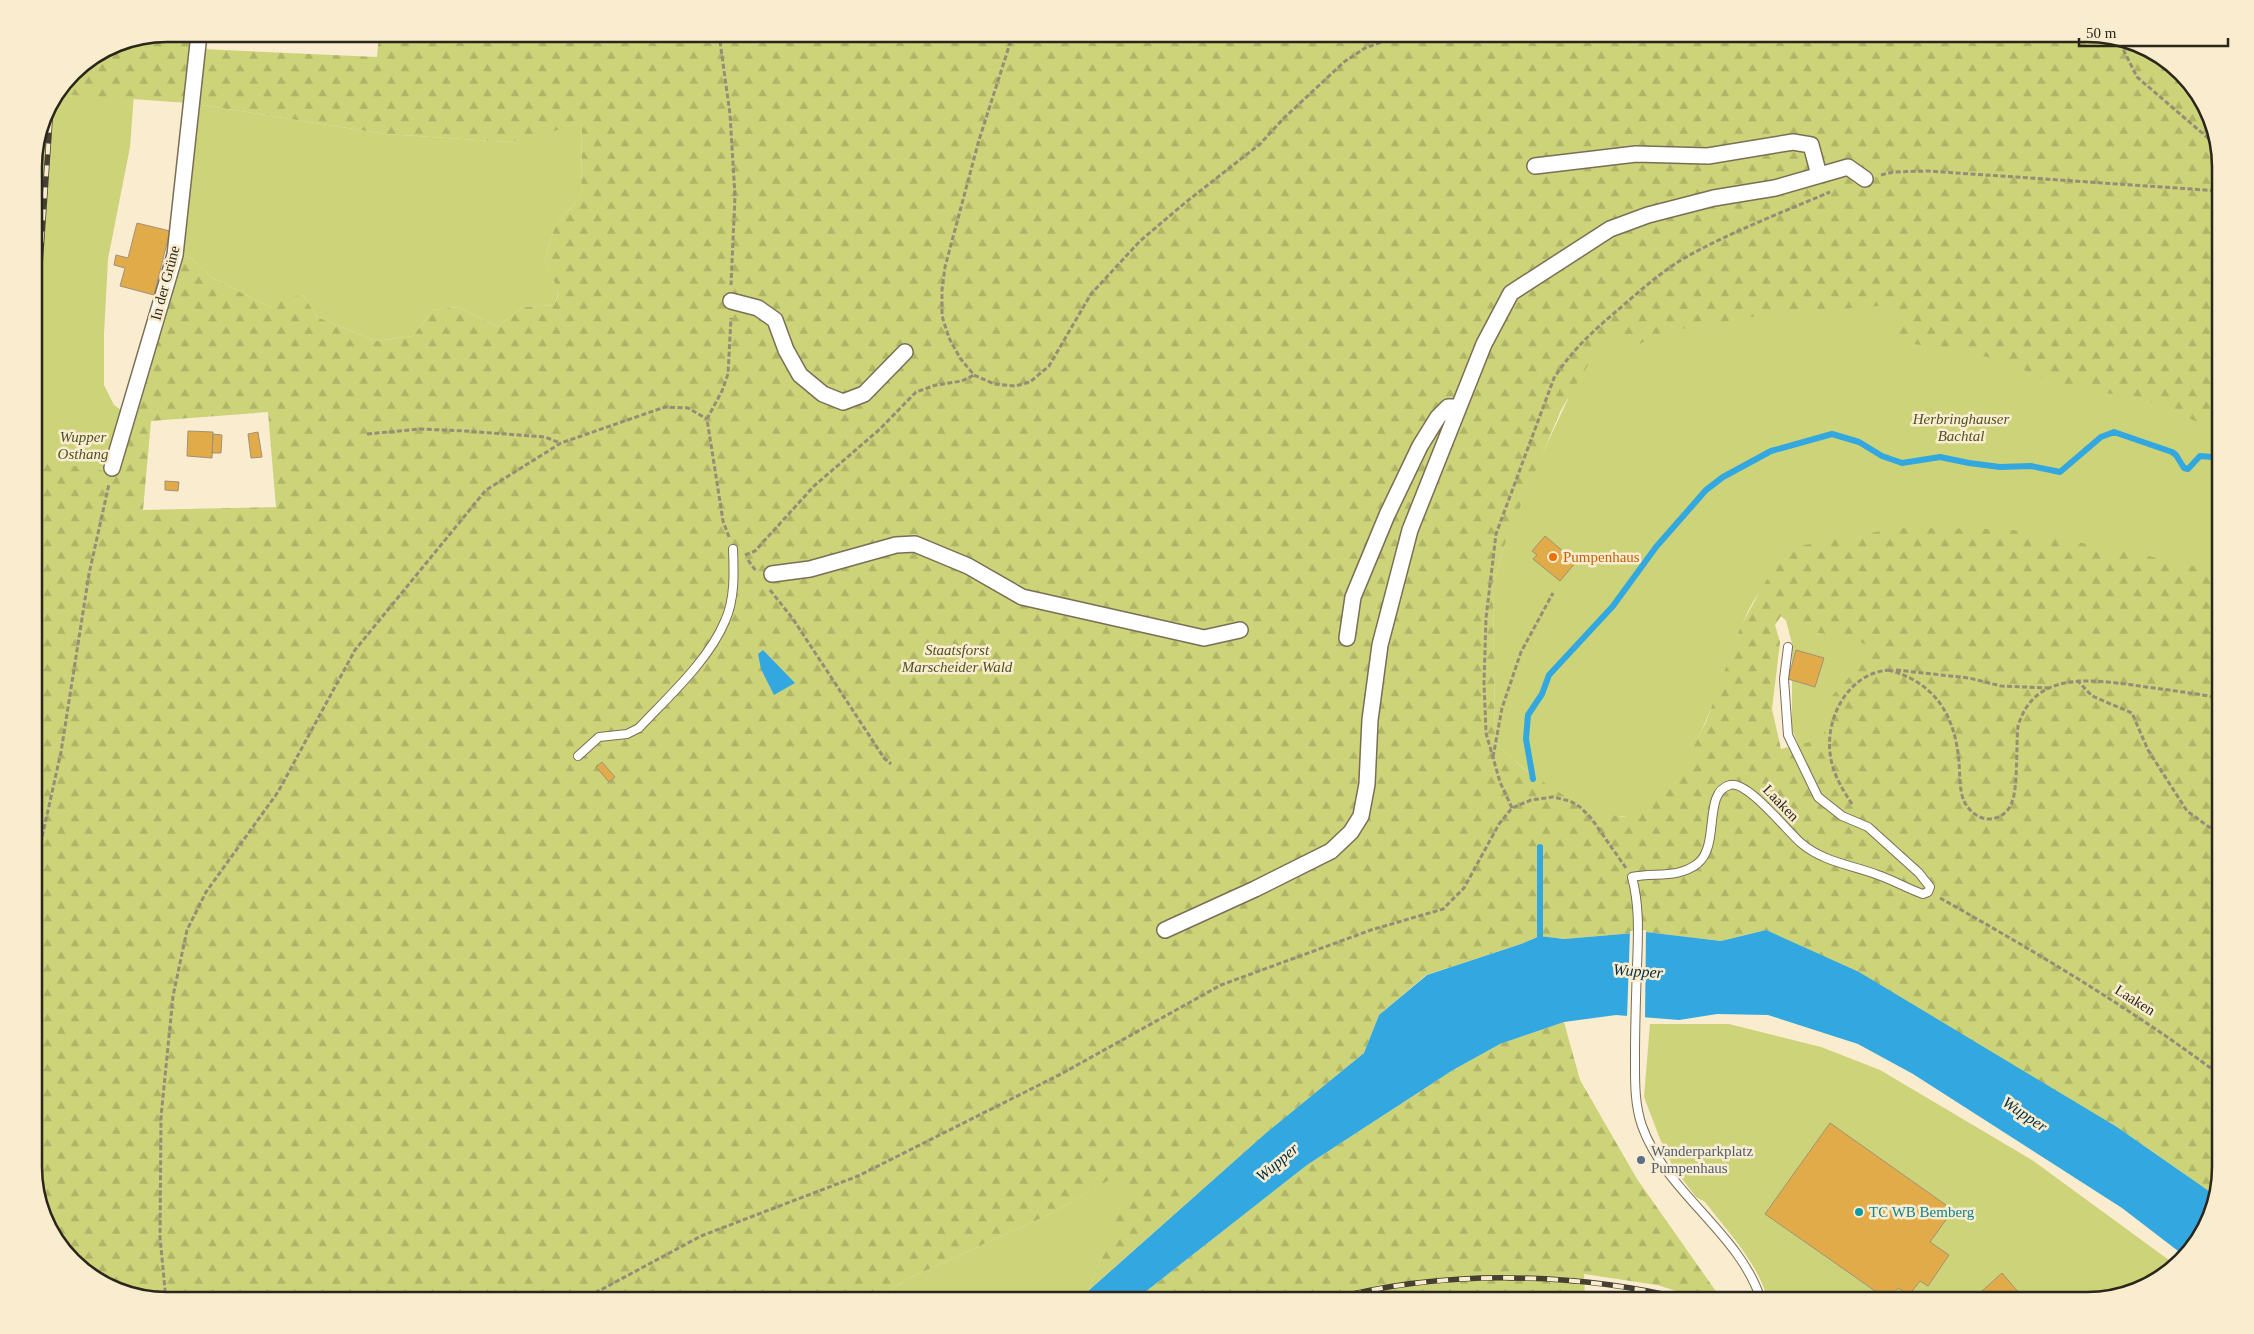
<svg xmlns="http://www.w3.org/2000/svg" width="2254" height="1334" font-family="Georgia,serif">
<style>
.green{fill:#ccd378}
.forest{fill:url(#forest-firs);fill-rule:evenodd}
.water{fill:#33a7e0}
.pier{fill:#f9eccf}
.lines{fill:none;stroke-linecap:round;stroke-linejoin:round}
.stream{stroke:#33a7e0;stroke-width:6}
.building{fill:#e2ab49;stroke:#a19178}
.service-casing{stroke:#7a6e55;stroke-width:10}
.minor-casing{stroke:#7a6e55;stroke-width:18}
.path{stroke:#968d78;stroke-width:3;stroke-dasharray:5 2.5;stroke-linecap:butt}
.service{stroke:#fff;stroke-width:8}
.minor{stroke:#fff;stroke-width:15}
.rail-casing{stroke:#464033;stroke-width:5.5}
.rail{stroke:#f9eccf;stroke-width:4;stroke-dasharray:11;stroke-linecap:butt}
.food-dot{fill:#e8710a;stroke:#f9eccf;stroke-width:2}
.service-dot{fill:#5c6f8a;stroke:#f9eccf;stroke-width:2}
.culture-dot{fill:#0f9aa8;stroke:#f9eccf;stroke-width:2}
.labels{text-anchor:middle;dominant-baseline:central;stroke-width:5;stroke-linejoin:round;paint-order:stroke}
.street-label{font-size:15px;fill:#2b261b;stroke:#f9eccf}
.park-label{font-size:15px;font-style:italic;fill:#4f5226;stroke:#f9eccf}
.food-label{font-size:15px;fill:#c56008;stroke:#f9eccf;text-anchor:start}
.service-label{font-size:15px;fill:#4e5e75;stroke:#f9eccf;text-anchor:start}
.culture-label{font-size:15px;fill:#0d838f;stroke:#f9eccf;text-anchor:start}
.water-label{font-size:16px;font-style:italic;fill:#002f46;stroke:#f9eccf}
.rim{fill:none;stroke:#2b261b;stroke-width:2.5}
</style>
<defs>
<pattern id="forest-firs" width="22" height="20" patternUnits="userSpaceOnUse" patternTransform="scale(1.25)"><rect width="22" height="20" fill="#ccd378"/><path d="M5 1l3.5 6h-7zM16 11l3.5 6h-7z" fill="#afb567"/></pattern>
</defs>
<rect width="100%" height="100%" fill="#f9eccf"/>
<!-- green -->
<path class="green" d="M138 40 130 147 108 259 104 334V385L114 405 136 421 34 913V159L44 116 73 73 117 44Z
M189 103 385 134 509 142 582 123 581 196 555 226 545 259 559 292 554 305 523 307 497 327 458 307 433 310 413 336 376 341 317 317 303 295 270 307 211 277 191 258 175 254Z
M2220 186V1167L2211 1200 1816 788 1792 729V644L1786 620 1759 593C1741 618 1735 648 1724 676 1710 711 1679 796 1643 812 1594 833 1529 774 1495 743L1493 584 1507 538 1531 478 1568 399 1576 340 1705 248Z
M1650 1024H1729L1821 1047 1880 1070 2032 1160 2173 1263 2153 1282 2087 1300H1768C1758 1263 1728 1232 1705 1202L1696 1197 1673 1167 1660 1139 1644 1097Z
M1136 1164 1089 1290 1078 1300H876L907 1279 1052 1213Z"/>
<!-- forest -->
<path class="forest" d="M167 34H188L202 49 377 57 379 34H2087L2154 52 2202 100 2220 159V436L2207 426 2143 399 2062 386 1998 359 1898 341 1891 305 1757 316 1663 332 1626 351 1612 325 1561 410 1507 538 1493 584 1495 743 1525 770 1580 806 1599 813 1623 817 1644 811 1664 795 1689 756 1706 722 1741 626 1764 584 1781 560 1799 546 1898 528 2007 529 2130 552 2220 572V1167L2213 1194 2117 1127 1766 930 1721 941 1646 932 1564 939 1540 936 1521 944 1426 975 1379 1015 1364 1053 1266 1133 1089 1290 1135 1165 1052 1213 907 1279 876 1300H167L100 1282 52 1234 34 1175V459L109 472 175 254 191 258 211 277 270 307 278 299 303 295 317 317 376 341 413 336 433 310 458 307 497 327 523 307 554 305 559 293 545 259 555 226 581 196 582 124 509 142 385 134 189 103 59 94 73 73 117 44ZM268 412 276 507 143 510 151 421ZM1781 616 1796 629 1854 639 1875 649 1829 699 1823 739 1781 749 1772 709 1780 642 1775 625Z
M52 104 34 393V159L44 116Z
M1564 1022 1580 1080 1637 1179 1722 1300H1706L1657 1285 1584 1274 1585 1300H1135L1307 1165 1407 1100 1453 1070 1500 1044Z"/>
<!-- water -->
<path class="water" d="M763 650 795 683 774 695 761 669 758 654Z
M1766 930 1859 972 2117 1127 2213 1194 2202 1234 2182 1254 2122 1208 1913 1074 1858 1044 1768 1015 1717 1014 1679 1020 1616 1015 1564 1022 1500 1044 1453 1070 1307 1165 1135 1300H1078L1266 1133 1364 1053 1379 1015 1427 975 1521 944 1540 936 1564 939 1646 932 1721 941Z"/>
<!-- pier -->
<path class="pier" d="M1646 930 1645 1020 1627 1018 1630 931Z"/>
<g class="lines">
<!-- stream -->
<path class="stream" d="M1533 779 1526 739 1528 715 1542 694 1549 675 1613 606 1656 547 1706 490 1723 477 1771 451 1832 434 1859 442 1882 456 1902 463 1940 457 1969 463 2000 467 2031 466 2060 472 2101 437 2114 432 2172 452 2176 455 2184 468 2188 469 2200 456 2212 457 2220 463
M1540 943V847"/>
</g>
<!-- building -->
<path class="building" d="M137 223 170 231 154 295 120 286 125 268 114 265 116 255 128 258Z
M188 431 213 432 212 458 187 456Z
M258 432 262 457 251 458 248 434Z
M213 434 222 435 221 453H212Z
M165 481 179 482 178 491 165 490Z
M1545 536 1576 562 1560 581 1533 559 1537 555 1532 551Z
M1796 650 1824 658 1815 687 1788 679Z
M602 762 615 777 609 782 596 767Z
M1830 1123 1953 1210 1930 1242 1949 1255 1928 1286 1920 1281 1909 1295 1898 1288 1888 1300 1765 1214Z
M2002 1273 2020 1294 2013 1300H1972Z"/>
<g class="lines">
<!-- service casing -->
<g class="service-casing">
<path id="service" d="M578 756 599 737 627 734 639 728C668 697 709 660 725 621 735 599 734 573 733 549
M1761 1300C1740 1233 1666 1193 1642 1126 1634 1103 1635 1078 1635 1054 1635 1025 1636 996 1637 967 1638 937 1640 907 1632 877 1654 872 1677 879 1697 864 1721 846 1702 792 1730 785 1747 780 1787 831 1801 843 1823 862 1852 865 1878 875 1893 880 1908 889 1923 894L1928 892 1930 887 1919 873 1868 827 1842 816 1818 797 1788 735 1784 679 1788 647"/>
</g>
<!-- minor casing -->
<g class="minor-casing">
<path id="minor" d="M1535 166 1636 154 1708 156 1793 142 1811 145 1819 175
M731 301 758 308 775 320 786 350 800 375 823 394 843 402 864 394 905 352
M112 468 175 255 199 34
M772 574 810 569 896 545 915 544 968 566 1022 597 1204 638 1240 630
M1347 638 1353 597 1387 515 1420 446 1438 417 1448 407H1459
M1165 930 1255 889 1331 851 1351 832 1361 816 1367 784 1370 720 1380 645 1410 530 1484 344 1511 293 1610 229 1648 215 1714 198 1775 188 1848 167 1865 179"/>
</g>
<!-- path -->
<path class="path" d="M719 34 730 114 735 196 731 285
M1013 34 979 140 945 267 942 290V316L949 338 960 358 974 375 994 384 1015 386 1030 382 1049 366 1091 294 1140 241 1186 202 1260 144 1284 118 1344 62 1365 48 1404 34
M2120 43 2137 77 2215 144
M1881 175 1893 172 1928 171 2220 191
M367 434 420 429 465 431 545 437 560 443
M729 537 723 521 707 419 722 391 728 374 731 318
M745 555 755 551 814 486 880 429 916 392 936 385 962 381 974 375
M748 560 756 571
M770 590 793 619 884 758 891 764
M1888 670C1935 682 1955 715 1959 762 1960 774 1959 792 1965 803 1970 812 1979 819 1989 819 1999 819 2009 812 2012 802 2018 788 2016 744 2018 726 2035 669 2094 680 2140 686 2167 690 2193 693 2220 698
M1896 670 1969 678 2001 686 2049 688
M2077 680 2092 696 2132 713 2148 750 2187 811 2220 835
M1493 757 1502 708 1521 652 1553 593
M1852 804C1843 790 1834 776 1831 759 1823 720 1848 672 1890 670
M1512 808 1500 782 1486 733 1484 683 1486 618 1496 534 1554 378C1572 350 1594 330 1619 309 1641 290 1663 270 1688 256 1733 231 1783 212 1830 192
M34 873 61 752 89 574 109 484
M1940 898C2036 952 2132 1009 2220 1075
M166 1300 160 1237 161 1117 173 996 187 930 206 892 278 792 355 650 486 490 561 443 665 407 688 408 707 419
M582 1300 701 1236 858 1176 1061 1074 1221 985 1371 930 1443 909 1464 888 1499 824 1512 808 1531 800 1553 797 1570 801 1580 807 1591 818 1626 868"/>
<!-- service -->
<use href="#service" class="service"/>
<!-- minor -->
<use href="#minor" class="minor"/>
<!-- rail casing -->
<g class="rail-casing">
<path id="rail" d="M34 352 51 106
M1329 1300C1443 1269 1575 1272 1689 1300"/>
</g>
<!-- rail -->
<use href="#rail" class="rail"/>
</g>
<!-- markers -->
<circle class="food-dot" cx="1553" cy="557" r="5"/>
<circle class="service-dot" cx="1641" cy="1160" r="5"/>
<circle class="culture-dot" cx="1859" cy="1212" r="5"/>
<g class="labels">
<!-- street labels -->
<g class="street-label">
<text transform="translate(165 283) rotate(-75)">In der Grüne</text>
<text transform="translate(1781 803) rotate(46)">Laaken</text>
<text transform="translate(2135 1000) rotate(32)">Laaken</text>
</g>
<!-- park labels -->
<g class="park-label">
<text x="1961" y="419">Herbringhauser<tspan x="1961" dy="17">Bachtal</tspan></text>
<text x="83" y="437">Wupper<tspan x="83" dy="17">Osthang</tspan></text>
<text x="957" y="650">Staatsforst<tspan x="957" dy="17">Marscheider Wald</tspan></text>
</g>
<!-- food labels -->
<g class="food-label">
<text x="1563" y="557">Pumpenhaus</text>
</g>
<!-- service labels -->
<g class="service-label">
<text x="1651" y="1151">Wanderparkplatz<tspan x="1651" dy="17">Pumpenhaus</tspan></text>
</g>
<!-- culture labels -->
<g class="culture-label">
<text x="1869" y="1212">TC WB Bemberg</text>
</g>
<!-- water labels -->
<g class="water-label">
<text transform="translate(1638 971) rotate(4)">Wupper</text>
<text transform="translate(2025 1114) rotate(34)">Wupper</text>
<text transform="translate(1277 1162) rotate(-40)">Wupper</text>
</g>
</g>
<!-- crop -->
<path d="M0 0H2254V1334H0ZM167 42H2087A125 125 0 0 1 2212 167V1167A125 125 0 0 1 2087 1292H167A125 125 0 0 1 42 1167V167A125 125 0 0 1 167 42Z" fill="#f9eccf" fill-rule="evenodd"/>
<path class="rim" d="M167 42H2087A125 125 0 0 1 2212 167V1167A125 125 0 0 1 2087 1292H167A125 125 0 0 1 42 1167V167A125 125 0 0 1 167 42Z"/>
<!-- scale -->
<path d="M2079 38v8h149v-8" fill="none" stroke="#2b261b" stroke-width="2.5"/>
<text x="2086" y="38" font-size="15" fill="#2b261b" stroke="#f9eccf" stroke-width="4" paint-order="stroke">50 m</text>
</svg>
